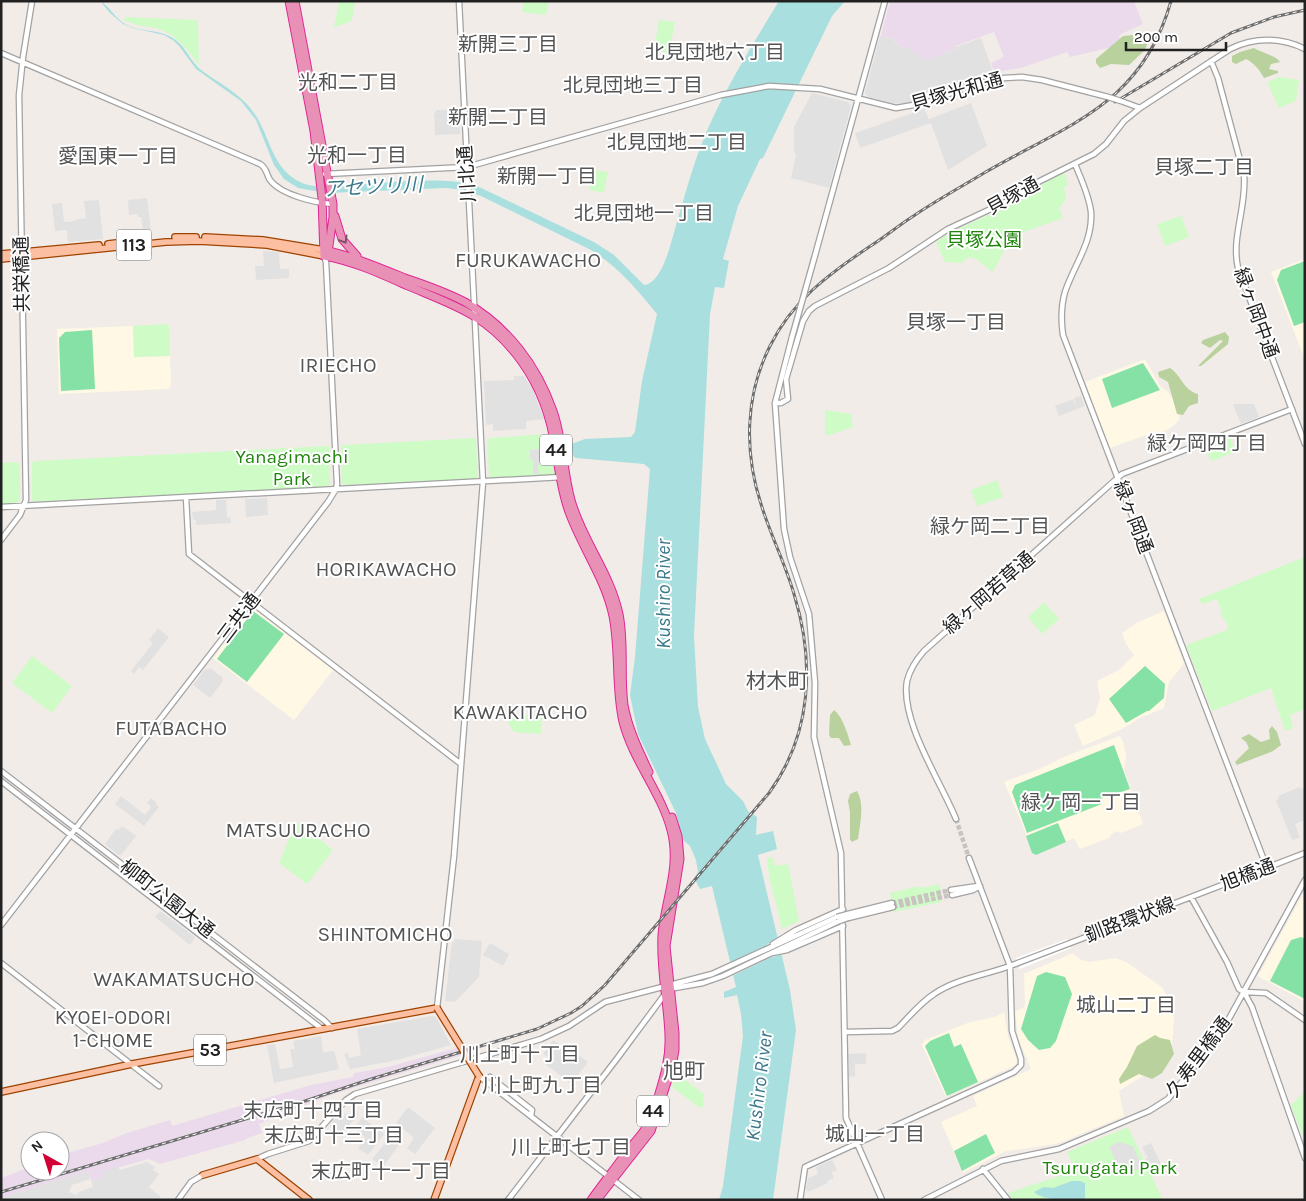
<svg xmlns="http://www.w3.org/2000/svg" width="1306" height="1201" font-family="Karla,'Noto Sans JP',sans-serif">
<style>
.industrial{fill:#eadaeb}
.education{fill:#fff8e4}
.forest{fill:#b9d19d}
.park{fill:#cffbc6}
.pitch{fill:#86e1a7}
.parking{fill:#e1e1e1}
.water{fill:#a9dfde}
.pier{fill:#fff}
.lines{fill:none;stroke-linecap:round;stroke-linejoin:round}
.minor-tunnel{stroke:#c8c3c0;stroke-width:4.5;stroke-dasharray:4.5 2;stroke-linecap:butt}
.minor-casing{stroke:#a2a2a2;stroke-width:7}
.major-casing{stroke:#9f4300;stroke-width:8}
.highway-casing{stroke:#de2793;stroke-width:9}
.minor{stroke:#fff;stroke-width:4.5}
.major{stroke:#fdbfa2;stroke-width:5.5}
.highway{stroke:#e990b7;stroke-width:7}
.rail-casing{stroke:#6f6f6f;stroke-width:3}
.rail{stroke:#fff;stroke-width:1;stroke-dasharray:4;stroke-linecap:butt}
.minor-bridge-casing{stroke:#a2a2a2;stroke-width:7;stroke-linecap:butt}
.major-bridge-casing{stroke:#9f4300;stroke-width:8;stroke-linecap:butt}
.minor-bridge{stroke:#fff;stroke-width:4.5}
.major-bridge{stroke:#fdbfa2;stroke-width:5.5}
.oneway{stroke:#7b5364}
.labels{text-anchor:middle;dominant-baseline:central;stroke-width:4;stroke-linejoin:round;paint-order:stroke}
.shield{fill:#fff;stroke:#646464;stroke-width:1}
.shield-label{font-size:18px;font-weight:bold;fill:#212121}
.street-label{font-size:19px;fill:#212121;stroke:#fff}
.park-label{font-size:19px;fill:#1f840b;stroke:#fff}
.neighbourhood-label{font-size:20px;fill:#545454;stroke:#fff}
.water-label{font-size:20px;font-style:italic;fill:#3c788b;stroke:#fff}
.quarter-label{font-size:21px;fill:#545454;stroke:#fff}
</style>
<rect width="100%" height="100%" fill="#f2ece8"/>
<!-- industrial -->
<path class="industrial" d="M890 1H1134L1143 24 1119 35 1120 42 1112 47 1070 57 1067 52 1021 68 1006 70 995 74 991 63 1004 57 994 32 956 46V49L925 61 909 49 901 47 894 39 881 36Z
M467 1045 472 1052 333 1094 259 1124 262 1133 245 1139V1140L160 1164 149 1159 103 1172V1177L91 1180 88 1171 1 1198V1178L30 1167V1171H60V1155L103 1143 127 1133 170 1120 172 1126 311 1085 353 1077 354 1073 388 1067Z"/>
<!-- education -->
<path class="education" d="M1305 259V360L1271 272Z
M133 326 134 357 170 356 171 385 168 389 59 394 57 329Z
M1145 359 1160 386 1168 392 1176 403 1180 419 1172 427 1149 439 1146 435 1110 448 1085 382Z
M252 608 333 670 294 720 213 658Z
M1164 611 1184 664 1169 682 1164 708 1140 718 1122 729 1083 746 1074 725 1095 715 1100 698 1097 681 1119 670 1134 655 1126 644 1122 633 1138 622Z
M1120 736 1123 742 1126 754 1124 770 1143 824 1121 833 1117 831 1111 834 1109 838 1080 849 1074 838 1037 854 1032 853 1025 831 1004 782 1042 768 1066 756Z
M1305 890V1002L1258 976Z
M1073 953 1081 960 1089 962 1116 958 1126 962 1163 988 1170 1003 1174 1020 1171 1058 1119 1091 1124 1116 1059 1143 1037 1147 1006 1151 963 1173 941 1122 977 1106 973 1096 1031 1069 1018 1038 1015 1011 1023 1008 1025 1005 1024 974Z
M1004 1012 1008 1036 1017 1061 1016 1065 946 1097 922 1045 925 1040 970 1022 995 1017Z"/>
<!-- forest -->
<path class="forest" d="M1133 35 1147 37 1148 43 1144 51 1129 65 1111 64 1100 68 1096 63V59L1123 36Z
M1254 48C1262 53 1275 55 1280 62L1271 64 1269 69 1278 71V73L1264 78C1259 69 1254 63 1246 59L1236 64 1232 62V56L1240 52Z
M1225 332 1229 337 1228 344 1201 366H1198L1223 341 1220 340 1210 348 1201 343 1203 340Z
M1170 368C1182 376 1183 390 1198 394V403L1189 406 1183 415 1177 414 1168 382 1159 377 1158 372Z
M834 710C843 717 848 735 851 745L844 746 839 738H831L829 735 830 715Z
M1272 726 1277 732 1281 745 1273 751 1237 765 1235 762 1249 748 1246 742 1241 738 1249 734 1261 742 1270 739 1269 730Z
M857 791C865 805 860 823 858 839L852 842 850 839V812L848 801 850 794Z
M1155 1035 1160 1038 1170 1040 1174 1054 1162 1073 1152 1079 1139 1074 1120 1084 1119 1079 1127 1067 1137 1046Z"/>
<!-- park -->
<path class="park" d="M339 1H355C352 23 355 21 334 27Z
M524 1H549L546 15 522 12Z
M125 17 198 20 199 65C186 48 176 33 154 28 144 26 134 25 124 20Z
M659 20 675 22 669 53 654 50Z
M1280 77 1299 80 1296 101 1279 108 1268 84 1269 81Z
M593 170 608 172 604 193 589 190Z
M1064 172 1068 185 1064 187 1066 199 1059 208 1063 218 1015 235C1004 246 1001 261 992 272L976 259 969 257 962 263 945 262 936 242 950 233 999 210Z
M1181 216 1189 237 1165 246 1157 224Z
M166 324 169 326 170 356 134 357 133 326Z
M826 410 851 414 853 427 827 436 825 434V411Z
M547 434 551 459 555 474 554 476 492 479 489 476 487 440 489 438Z
M1230 437 1235 450 1234 452 1213 461 1210 460 1205 447Z
M474 438 476 440 478 476 476 479 346 485 342 483 341 448 343 445Z
M329 446 330 484 329 487 35 502 32 500V463L35 461Z
M17 462 20 465V500L15 504H1V463Z
M997 480 1003 497 977 506 971 490Z
M1305 557V709L1290 715 1293 728 1285 731 1271 688 1212 711 1186 645 1227 630 1228 625 1220 614 1222 612 1217 599 1202 604 1199 599Z
M1044 602 1059 619 1042 634 1028 617Z
M32 656 72 686 52 713 12 683Z
M503 714 542 716 541 734 514 732Z
M299 823 333 850 307 884 279 863 295 824Z
M772 857 775 866 788 864 799 921 782 929 769 876 767 858Z
M940 884 942 902 894 912 890 893 919 886 921 888Z
M676 1073 704 1094 703 1107 700 1108 672 1087Z
M1305 1091V1133L1302 1135 1291 1105Z
M1128 1127 1163 1200H1013L1008 1193 1075 1171 1067 1152Z"/>
<!-- pitch -->
<path class="pitch" d="M1305 261V322L1294 326 1277 280 1281 270Z
M92 330 95 389 61 391 59 338 65 332Z
M1143 363 1160 390 1112 408 1102 379Z
M253 611 284 634 247 682 217 659Z
M1145 666 1165 684 1164 698 1149 711H1147L1126 723 1109 699Z
M1114 745 1130 789 1100 799 1102 804 1027 833 1012 792 1015 785Z
M1058 823 1066 842 1036 855 1032 853 1026 836Z
M1301 937 1305 939V999L1270 981 1291 940Z
M1046 972 1065 977 1072 994 1056 1041 1050 1048 1039 1050 1028 1040 1021 1029 1037 976Z
M949 1033 954 1047 961 1044 978 1082 947 1096 925 1046 930 1041Z
M986 1134 995 1153 962 1171 954 1151Z"/>
<!-- parking -->
<path class="parking" d="M880 36 893 39 901 47 909 49 925 61 957 49 956 47 981 38 994 75 909 104 891 103 868 97 865 93Z
M812 93 848 102 851 106 829 188 791 178 796 155 794 151V127Z
M971 103 987 146 948 170 931 123 860 148 855 133 924 109 929 119Z
M456 109V111H459L460 134 435 135 434 113H436V110Z
M147 198 151 231 143 232 141 217H138L137 214 129 215 128 200Z
M99 200 103 239 68 242 67 230 55 231 52 204 62 203 64 222 75 221V220L86 218 84 201Z
M263 251 279 252 280 269H289V278L256 280 255 266H264Z
M514 376H524L533 390 544 419 526 421V429L493 431V424L486 425 484 381 514 380Z
M1081 396 1085 406 1059 416 1055 406 1073 399 1077 408 1074 398Z
M1233 404H1254L1259 417 1241 424Z
M545 448 546 459H541V464L538 465 539 474H533V460H530V450Z
M267 498 268 515 246 517 245 499Z
M216 500H226L227 517H230L231 523 196 525V520H193L192 512 216 510Z
M158 628 169 637 143 670 139 667 134 674 131 671 153 643 149 640Z
M206 668 208 670 210 668 223 678 222 680 223 681 210 698 193 685Z
M1300 787 1301 789 1305 788V820L1295 824 1300 838 1292 840 1276 800 1279 799 1278 796Z
M121 796 145 815 151 807 147 803 151 798 157 803 156 804 159 807 144 826 115 804Z
M122 826 136 836 121 855H118L105 844 116 829 118 830Z
M160 911 195 937 190 945 155 917Z
M455 939 482 941 479 974 480 976 455 1002 445 1001 452 942H454Z
M490 943 509 954 503 966 483 955Z
M432 1016 436 1017 451 1045 397 1060 350 1069 344 1054 348 1053 349 1058 361 1055 357 1029Z
M321 1036 323 1052 334 1051 339 1069 274 1083 267 1045 275 1044 280 1069 293 1067 290 1049H295L293 1041Z
M553 1040 561 1045 562 1043 588 1062 571 1084 544 1063 548 1057 543 1054Z
M866 1053V1064H855V1076L849 1077 848 1054Z
M352 1102 355 1103 358 1115 341 1135 330 1127V1125L338 1115 342 1118 347 1113 351 1116 356 1110 349 1103Z
M408 1107 435 1128 415 1154 407 1148 414 1138 396 1123Z
M362 1117 384 1134 368 1155 358 1148 366 1138 354 1129Z
M389 1138 399 1145 383 1167 372 1159Z
M1119 1142 1133 1146 1142 1167 1123 1176 1109 1147Z
M1151 1143 1164 1170 1155 1174 1154 1172 1152 1173 1145 1159 1148 1158 1142 1147Z
M832 1160 837 1170 831 1172 834 1178 827 1181 828 1183 808 1192 806 1189 808 1178 818 1174 816 1167Z
M147 1162 155 1167 153 1170 159 1174 149 1187 161 1197 159 1200H1V1198L88 1171 90 1179 72 1185 69 1192 77 1195 79 1192 93 1187 91 1180 103 1177 102 1172 118 1167 120 1170Z"/>
<!-- water -->
<path class="water" d="M100 1C110 7 115 18 125 24 139 32 157 29 171 37 184 44 187 55 196 65 200 70 206 73 211 77 226 87 243 97 254 113 271 137 271 169 302 183 316 189 336 186 351 185 388 183 440 176 475 185L594 242 614 255 644 285C657 284 665 262 669 250 679 216 688 181 700 148 720 96 750 49 779 1H845L832 16 763 158 760 159 738 206 723 259 729 261 724 288 715 287 710 314 694 636 698 707 705 739 726 784 743 801 748 811 757 817 756 835 773 831 777 849 758 855 790 990 796 1030 773 1200H719L723 1186 743 1036 741 1014 737 995 724 998V992L736 987 712 886 700 889 694 878 698 872 696 860 690 846 683 840 676 813 638 734 630 695 635 657 650 469 644 464 576 458 573 456 571 444 585 439 631 437 635 432 642 381 657 314C637 289 618 267 591 250L481 196 463 190 446 188 327 193 298 188 284 179 274 165 256 120 241 101 196 69 179 46 174 41 164 35 133 28 123 24 110 13Z
M1072 1181H1080L1085 1183V1200C1070 1200 1043 1201 1034 1192L1044 1187 1053 1188Z"/>
<!-- pier -->
<path class="pier" d="M783 933 787 953 769 958 724 980 722 967 764 947Z
M1067 939 1071 948 1020 969 1016 958Z"/>
<g class="lines">
<!-- minor-tunnel -->
<path class="minor-tunnel" d="M956 819 969 858
M892 903 951 890
M893 907 952 895"/>
<!-- minor casing -->
<g class="minor-casing">
<path id="minor" d="M1 53 260 164C267 168 266 174 270 180 281 195 316 203 333 204
M1211 61 1218 78 1244 175C1247 206 1231 237 1238 268L1305 444
M1121 101 1140 108
M1075 164C1081 179 1089 195 1091 212 1093 242 1074 265 1065 292 1061 306 1061 321 1063 335L1267 868
M325 174 467 167 721 95 769 86 820 89 896 108 925 103 973 85 1004 78 1022 77 1042 80 1108 97
M814 259 885 1
M792 337 775 403 784 529 790 557 809 614 815 683 814 737 841 853 846 1118 882 1200
M775 403H781L788 399 786 379 803 321 809 311 815 306 889 268 948 229 1010 200 1038 182 1094 154 1106 144 1124 121 1140 108 1230 49C1254 37 1281 37 1305 49
M186 497 189 554 461 764
M1 507 562 477
M1 540 20 515 26 500 19 95 23 57 32 1
M1 771 324 1020 332 1028
M1 781 322 1029
M956 819C941 782 900 721 907 681 910 669 916 660 924 651L1122 474 1292 409
M969 858 1010 966 1191 897 1227 962 1239 989 1244 992 1266 993 1305 1020
M951 890 978 886
M952 895 973 890 980 886
M1191 897 1305 853
M848 914 892 903
M848 918 893 907
M1 925 328 502 336 489 337 484 326 262 324 256
M773 944 796 930 843 909
M772 953 787 950 843 926
M1 963 159 1086
M669 989 703 983 723 976 837 922
M1244 992 1252 1007 1305 1158
M437 1008 454 856 483 482 459 1
M479 1076 639 1200
M490 1077 532 1110 531 1116
M257 1159 268 1154 309 1141 346 1100 355 1094 541 1039 569 1026 605 1002 712 974 837 917
M983 1169 1008 1200
M178 1200 191 1182 203 1175
M508 1200 616 1060 665 994
M800 1200 805 1167 1014 1072 1021 1065V1059L1012 1031 1010 966C985 975 956 979 934 994 920 1003 909 1017 898 1028L892 1031 845 1032
M924 1200 1001 1161 1059 1149 1149 1111 1168 1099 1220 1035 1305 880"/>
</g>
<!-- major casing -->
<g class="major-casing">
<path id="major" d="M175 237H196
M205 237 263 240 324 250
M108 244 133 241
M1 254 99 245
M1 259 166 242 199 241 267 245 324 256
M1 1092 132 1064 437 1008
M203 1175 257 1159 309 1200
M434 1200 479 1076"/>
</g>
<!-- highway casing -->
<g class="highway-casing">
<path id="highway" d="M289 1 314 131 322 198 324 256C353 261 381 274 408 286 453 305 484 314 516 354 535 378 547 405 553 435 558 461 560 488 569 512 582 548 605 578 613 616 620 651 615 687 623 722 633 761 661 792 671 830 681 867 665 899 662 935 660 970 668 1002 669 1036 670 1058 664 1077 658 1097 655 1106 653 1115 649 1123 643 1133 635 1142 628 1150 616 1167 603 1183 591 1200
M295 1 333 204V217L328 253
M335 216 342 239 357 256
M324 250C352 256 378 267 405 278 426 285 446 292 465 302 507 326 537 365 553 411 563 439 563 471 571 500 582 540 610 572 619 614 625 644 620 675 624 705 628 728 639 751 649 772
M597 1200 651 1131 672 1067 675 1050V1033L666 946 680 859 678 836 672 817"/>
</g>
<!-- minor -->
<use href="#minor" class="minor"/>
<!-- major -->
<use href="#major" class="major"/>
<!-- highway -->
<use href="#highway" class="highway"/>
<!-- rail casing -->
<g class="rail-casing">
<path id="rail" d="M1115 102 1231 33 1274 17 1305 10
M1 1192 299 1103 368 1080 537 1029 571 1013 582 1006 605 985 769 793C812 734 815 662 794 594 785 563 770 534 761 504 744 452 745 395 770 346 792 301 829 274 869 247 885 237 899 225 915 215 937 200 961 187 984 173 1068 124 1142 105 1171 1"/>
</g>
<!-- rail -->
<use href="#rail" class="rail"/>
<!-- minor-bridge casing -->
<g class="minor-bridge-casing">
<path id="minor-bridge" d="M1108 97 1121 101
M792 337 814 259
M837 917 848 914
M837 922 848 918"/>
</g>
<!-- major-bridge casing -->
<g class="major-bridge-casing">
<path id="major-bridge" d="M437 1008 479 1076"/>
</g>
<!-- minor-bridge -->
<use href="#minor-bridge" class="minor-bridge"/>
<!-- major-bridge -->
<use href="#major-bridge" class="major-bridge"/>
</g>
<!-- one-way arrows -->
<defs><path id="oneway-chevron" d="M-2-3.5L2.5 0L-2 3.5" fill="none" stroke-width="1.6" stroke-linecap="round" stroke-linejoin="round" transform="scale(1.25)"/></defs>
<use class="oneway" href="#oneway-chevron" transform="translate(344 240) rotate(59)"/>
<g class="labels">
<!-- shield labels -->
<g class="shield">
<rect x="116.5" y="229.5" width="35" height="31" rx="4"/>
<rect x="540" y="434.5" width="32" height="31" rx="4"/>
<rect x="194" y="1034.5" width="32" height="31" rx="4"/>
<rect x="637" y="1095.5" width="32" height="31" rx="4"/>
</g>
<g class="shield-label">
<text x="134" y="245">113</text>
<text x="556" y="450">44</text>
<text x="210" y="1050">53</text>
<text x="653" y="1111">44</text>
</g>
<!-- street labels -->
<g class="street-label">
<text transform="translate(957 92) rotate(-16)">貝塚光和通</text>
<text transform="translate(467 174) rotate(-94)">川北通</text>
<text transform="translate(1013 196) rotate(-29)">貝塚通</text>
<text transform="translate(22 274) rotate(-91)">共栄橋通</text>
<text transform="translate(1256 313) rotate(70)">緑ヶ岡中通</text>
<text transform="translate(1133 517) rotate(69)">緑ヶ岡通</text>
<text transform="translate(989 593) rotate(-41)">緑ヶ岡若草通</text>
<text transform="translate(239 618) rotate(-53)">三共通</text>
<text transform="translate(1248 875) rotate(-21)">旭橋通</text>
<text transform="translate(167 899) rotate(38)">柳町公園大通</text>
<text transform="translate(1130 920) rotate(-21)">釧路環状線</text>
<text transform="translate(1199 1057) rotate(-53)">久寿里橋通</text>
</g>
<!-- park labels -->
<g class="park-label">
<text x="984" y="240">貝塚公園</text>
<text x="292" y="457">Yanagimachi<tspan x="292" dy="22">Park</tspan></text>
<text x="1110" y="1168">Tsurugatai Park</text>
</g>
<!-- neighbourhood labels -->
<g class="neighbourhood-label">
<text x="508" y="44">新開三丁目</text>
<text x="715" y="52">北見団地六丁目</text>
<text x="348" y="82">光和二丁目</text>
<text x="633" y="85">北見団地三丁目</text>
<text x="498" y="117">新開二丁目</text>
<text x="677" y="142">北見団地二丁目</text>
<text x="357" y="155">光和一丁目</text>
<text x="118" y="156">愛国東一丁目</text>
<text x="1204" y="167">貝塚二丁目</text>
<text x="547" y="176">新開一丁目</text>
<text x="644" y="213">北見団地一丁目</text>
<text x="956" y="322">貝塚一丁目</text>
<text x="1207" y="443">緑ケ岡四丁目</text>
<text x="990" y="526">緑ケ岡二丁目</text>
<text x="1081" y="802">緑ケ岡一丁目</text>
<text x="1126" y="1005">城山二丁目</text>
<text x="113" y="1017">KYOEI-ODORI<tspan x="113" dy="23">1-CHOME</tspan></text>
<text x="520" y="1054">川上町十丁目</text>
<text x="542" y="1085">川上町九丁目</text>
<text x="313" y="1110">末広町十四丁目</text>
<text x="875" y="1134">城山一丁目</text>
<text x="334" y="1135">末広町十三丁目</text>
<text x="571" y="1147">川上町七丁目</text>
<text x="381" y="1171">末広町十一丁目</text>
</g>
<!-- water labels -->
<g class="water-label">
<text transform="translate(373 187) rotate(-3)">アセツリ川</text>
<text transform="translate(663 594) rotate(-90)">Kushiro River</text>
<text transform="translate(759 1086) rotate(-83)">Kushiro River</text>
</g>
<!-- quarter labels -->
<g class="quarter-label">
<text x="528" y="260">FURUKAWACHO</text>
<text x="338" y="365">IRIECHO</text>
<text x="386" y="569">HORIKAWACHO</text>
<text x="777" y="681">材木町</text>
<text x="520" y="712">KAWAKITACHO</text>
<text x="171" y="728">FUTABACHO</text>
<text x="298" y="830">MATSUURACHO</text>
<text x="385" y="934">SHINTOMICHO</text>
<text x="174" y="979">WAKAMATSUCHO</text>
<text x="684" y="1071">旭町</text>
</g>
</g>
<!-- border -->
<rect width="1306" height="1201" fill="none" stroke="#212121" stroke-width="5"/>
<!-- north arrow -->
<g transform="translate(45 1156) rotate(321)"><circle r="24" fill="#ffffff" stroke="#a6a6a6"/>
<path d="M0-4L9 19L0 12L-9 19Z" fill="#d30035"/>
<text y="-8" font-size="14" font-weight="bold" text-anchor="middle" fill="#212121">N</text>
</g>
<!-- scale -->
<path d="M1126 42v8h100v-8" fill="none" stroke="#212121" stroke-width="2.5"/>
<text x="1134" y="42" font-size="15" fill="#212121" stroke="#ffffff" stroke-width="4" paint-order="stroke">200 m</text>
</svg>
